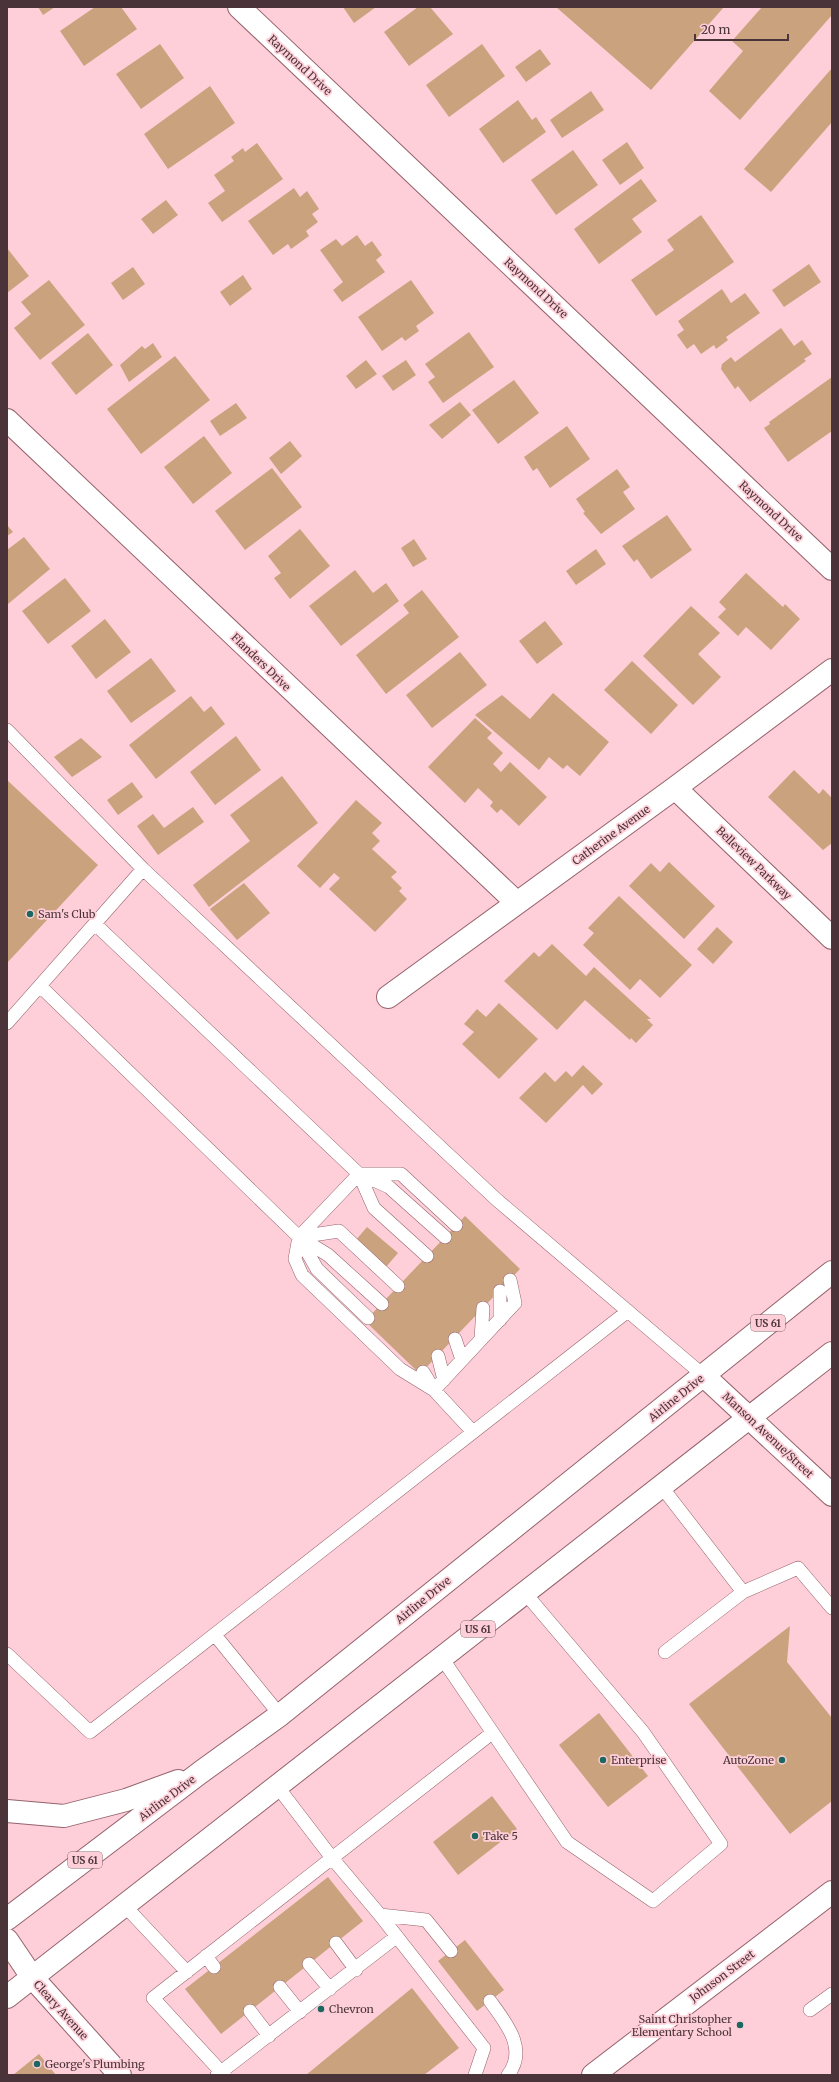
<svg xmlns="http://www.w3.org/2000/svg" width="839" height="2082" font-family="Merriweather,serif">
<style>
.building{fill:#caa37e}
.lines{fill:none;stroke-linecap:round;stroke-linejoin:round}
.service-casing{stroke:#95626d;stroke-width:14}
.minor-casing{stroke:#95626d;stroke-width:24}
.tertiary-casing{stroke:#95626d;stroke-width:24}
.trunk-casing{stroke:#95626d;stroke-width:24}
.service{stroke:#fff;stroke-width:13}
.minor{stroke:#fff;stroke-width:22}
.tertiary{stroke:#fff;stroke-width:22}
.trunk{stroke:#fff;stroke-width:22}
.poi-dot{fill:#1c675f;stroke:#fecfd8;stroke-width:1.5}
.labels{text-anchor:middle;dominant-baseline:central;stroke-width:3.5;stroke-linejoin:round;paint-order:stroke}
.shield{fill:#fecfd8;stroke:#816269;stroke-width:1}
.shield-label{font-size:10px;font-weight:bold;fill:#4b3439}
.street-label{font-size:11px;fill:#4b3439;stroke:#fecfd8}
.poi-label{font-size:11px;fill:#4b3439;stroke:#fecfd8;text-anchor:start}
</style>
<rect width="100%" height="100%" fill="#fecfd8"/>
<!-- building -->
<path class="building" d="M38 7H55L43 15Z
M95 7H121L137 29 84 66 60 31Z
M343 7H376L354 23Z
M418 7H430L453 34 409 66 384 32Z
M556 7H724L651 90Z
M762 7H832V15L740 120 709 91 743 51 732 41Z
M160 44 184 78 141 109 116 74Z
M482 44 505 76 449 117 426 85Z
M540 49 551 64 526 82 515 67Z
M832 68V122L771 192 744 169Z
M210 86 235 123 168 169 144 134Z
M591 91 604 110 562 138 550 120Z
M518 100 532 120 536 117 546 132 503 163 479 129Z
M627 142 644 168 620 185 602 160Z
M257 143 283 179 222 222 208 203 225 191 214 175 234 161 231 157 243 148 245 152Z
M573 150 598 185 556 215 531 180Z
M641 179 657 201 632 219 642 232 599 264 574 229Z
M294 188 300 197 307 191 319 209 312 214 318 222 306 231 309 236 291 249 288 244 273 255 248 221Z
M166 200 178 215 153 234 141 219Z
M701 215 734 262 656 316 631 280 674 250 667 240Z
M357 235 365 246 372 241 382 255 376 260 385 272 342 302 333 290 343 282 320 250 336 239 342 246Z
M7 248 29 276 7 293Z
M809 264 821 282 784 307 772 290Z
M133 267 145 284 123 300 111 283Z
M243 275 252 289 230 306 220 292Z
M49 280 85 325 40 360 14 328 31 314 21 302Z
M411 280 434 313 416 326 419 331 405 341 402 337 382 351 358 317Z
M722 289 731 303 745 293 760 313 726 337 728 340 716 349 714 345 701 354 694 344 687 349 677 335 684 330 678 321Z
M781 328 794 346 802 340 812 354 804 359 806 361 750 402 738 386 735 389 721 369 722 364 731 357 735 362Z
M469 332 494 367 443 403 428 382 435 377 425 364Z
M88 333 113 365 76 395 51 363Z
M153 343 162 357 129 382 120 365 142 346 145 349Z
M175 356 210 400 141 454 107 409Z
M366 360 377 374 356 389 346 376Z
M406 360 416 375 393 391 382 376Z
M832 377V431L788 462 764 428 770 424 769 422Z
M514 380 539 413 498 444 472 410Z
M460 402 471 415 442 439 429 425Z
M236 403 247 418 220 436 210 421Z
M567 426 590 459 550 488 537 468 533 471 524 457Z
M204 436 232 473 193 504 164 467Z
M290 441 302 456 281 474 269 458Z
M272 468 302 507 245 550 215 511Z
M617 469 630 487 623 492 635 509 601 534 583 513 585 512 576 499Z
M667 515 692 550 651 579 637 559 634 562 622 546Z
M7 525 13 532 7 536Z
M300 529 330 566 290 599 274 578 281 573 268 556Z
M24 537 50 569 8 604 7 550Z
M414 539 427 559 413 567 401 548Z
M596 549 606 564 576 585 566 571Z
M355 570 373 593 386 583 399 601 341 646 309 606Z
M746 573 783 607 785 604 800 619 771 650 746 627 738 636 718 617 726 609 719 602Z
M65 578 91 611 48 644 22 611Z
M422 590 459 637 386 694 356 655 409 613 403 605Z
M691 606 720 633 698 654 721 677 693 705 643 656Z
M105 619 131 652 96 679 71 646Z
M545 621 563 644 537 664 519 641Z
M460 652 487 685 432 728 406 695Z
M151 658 176 691 131 723 107 691Z
M632 661 678 705 651 734 604 690Z
M553 693 609 742 580 776 567 765 563 769 549 757 539 770 475 715 502 695 530 719Z
M191 696 204 712 211 706 225 724 156 779 129 745Z
M475 718 492 733 487 738 503 753 493 764 501 772 510 762 547 797 519 826 501 809 497 813 490 806 493 802 478 788 465 803 428 767Z
M236 736 261 770 215 805 190 772Z
M81 738 102 757 72 777 54 757Z
M794 770 819 794 823 789 832 798V843L823 850 768 797Z
M282 776 318 823 209 907 193 885 250 841 230 815Z
M7 780 98 865 7 963Z
M132 782 143 797 118 815 107 800Z
M356 800 382 823 372 833 380 841 372 849 397 872 391 877 402 888 399 891 407 899 375 932 329 889 340 878 334 873 320 888 297 866Z
M193 807 204 822 158 855 137 826 153 814 164 828Z
M669 862 715 906 684 939 629 886 651 863 660 872Z
M244 883 270 913 237 940 210 909Z
M619 896 692 965 660 998 640 979 630 990 583 945 594 933 588 928Z
M717 927 733 942 713 964 697 949Z
M552 944 586 976 594 967 651 1019H647L653 1025 636 1043 631 1038 630 1040 585 1000 557 1030 504 981 534 952 539 957Z
M499 1003 538 1039 499 1079 462 1044 474 1032 464 1024 477 1009 486 1017Z
M583 1065 603 1084 592 1095 583 1085 546 1123 519 1098 545 1072 555 1082 566 1071 572 1077Z
M465 1216 520 1269 420 1374 365 1321Z
M367 1227 398 1253 386 1267 355 1241Z
M790 1626 787 1662 832 1718V1801L790 1834 689 1704Z
M599 1713 648 1776 608 1807 559 1745Z
M492 1796 517 1829 458 1875 433 1842Z
M328 1877 363 1921 221 2034 185 1989Z
M465 1940 504 1990 477 2011 438 1961Z
M412 1988 459 2048 424 2075H306Z
M39 2054 56 2075H13Z"/>
<g class="lines">
<!-- service casing -->
<g class="service-casing">
<path id="service" d="M7 730 143 869
M95 924 359 1174 299 1237 295 1259 302 1275 400 1369 434 1390 473 1432
M40 986 299 1237 328 1255 382 1304
M7 1023 143 869 497 1200 703 1375
M359 1174H401L456 1225
M359 1174 374 1208 427 1256
M365 1176 389 1187 445 1237
M299 1237 339 1231 398 1286
M300 1239 317 1269 368 1318
M500 1320V1291
M455 1339 462 1360
M481 1339 483 1308
M438 1356 444 1380
M423 1372 434 1390 515 1303 510 1280
M661 1486 743 1592 798 1568 832 1608
M215 1635 280 1715
M665 1652 743 1592
M7 1654 90 1732 628 1311
M442 1658 567 1842 653 1901 721 1844 643 1732 525 1593
M277 1786 332 1858 380 1915 484 2048 475 2075
M124 1905 187 1972
M380 1915 426 1920 451 1951
M336 1943 356 1970
M206 1956 214 1967
M309 1964 330 1989
M280 1987 300 2012
M490 2001C506 2023 528 2049 508 2075
M810 2010 832 1994
M250 2011 269 2036
M217 2075 396 1937
M224 2075 153 1998 492 1733"/>
</g>
<!-- minor casing -->
<g class="minor-casing">
<path id="minor" d="M239 7 832 569
M7 420 517 903
M675 788 832 938
M388 997 675 788 832 670
M703 1375 832 1495
M593 2075 832 1892"/>
</g>
<!-- tertiary casing -->
<g class="tertiary-casing">
<path id="tertiary" d="M7 1940 32 1977 120 2075"/>
</g>
<!-- trunk casing -->
<g class="trunk-casing">
<path id="trunk" d="M7 1811 64 1816 126 1800 178 1781
M7 1919 201 1772 280 1715 832 1272
M7 1997 832 1353"/>
</g>
<!-- service -->
<use href="#service" class="service"/>
<!-- minor -->
<use href="#minor" class="minor"/>
<!-- tertiary -->
<use href="#tertiary" class="tertiary"/>
<!-- trunk -->
<use href="#trunk" class="trunk"/>
</g>
<!-- markers -->
<g class="poi-dot">
<circle cx="30" cy="914" r="4"/>
<circle cx="603" cy="1760" r="4"/>
<circle cx="782" cy="1760" r="4"/>
<circle cx="475" cy="1836" r="4"/>
<circle cx="321" cy="2009" r="4"/>
<circle cx="740" cy="2025" r="4"/>
<circle cx="37" cy="2064" r="4"/>
</g>
<g class="labels">
<!-- shield labels -->
<g class="shield">
<rect x="751" y="1315" width="34" height="16" rx="3"/>
<rect x="461" y="1621" width="34" height="16" rx="3"/>
<rect x="68" y="1852" width="34" height="16" rx="3"/>
</g>
<g class="shield-label">
<text x="768" y="1323">US 61</text>
<text x="478" y="1629">US 61</text>
<text x="85" y="1860">US 61</text>
</g>
<!-- street labels -->
<g class="street-label">
<text transform="translate(300 65) rotate(43)">Raymond Drive</text>
<text transform="translate(536 288) rotate(43)">Raymond Drive</text>
<text transform="translate(771 511) rotate(43)">Raymond Drive</text>
<text transform="translate(261 662) rotate(44)">Flanders Drive</text>
<text transform="translate(611 835) rotate(-36)">Catherine Avenue</text>
<text transform="translate(754 863) rotate(44)">Belleview Parkway</text>
<text transform="translate(676 1398) rotate(-39)">Airline Drive</text>
<text transform="translate(768 1435) rotate(43)">Manson Avenue/Street</text>
<text transform="translate(423 1600) rotate(-39)">Airline Drive</text>
<text transform="translate(167 1798) rotate(-37)">Airline Drive</text>
<text transform="translate(722 1976) rotate(-37)">Johnson Street</text>
<text transform="translate(61 2010) rotate(48)">Cleary Avenue</text>
</g>
<!-- poi labels -->
<g class="poi-label">
<text x="38" y="914">Sam's Club</text>
<text x="611" y="1760">Enterprise</text>
<text x="774" y="1760" text-anchor="end">AutoZone</text>
<text x="483" y="1836">Take 5</text>
<text x="329" y="2009">Chevron</text>
<text x="732" y="2019" text-anchor="end">Saint Christopher<tspan x="732" dy="13">Elementary School</tspan></text>
<text x="45" y="2064">George's Plumbing</text>
</g>
</g>
<!-- border -->
<rect width="839" height="2082" fill="none" stroke="#4b3439" stroke-width="16"/>
<!-- scale -->
<path d="M695 34v6h93v-6" fill="none" stroke="#4b3439" stroke-width="2"/>
<text x="701" y="34" font-size="12" fill="#4b3439" stroke="#fecfd8" stroke-width="3" paint-order="stroke">20 m</text>
</svg>
